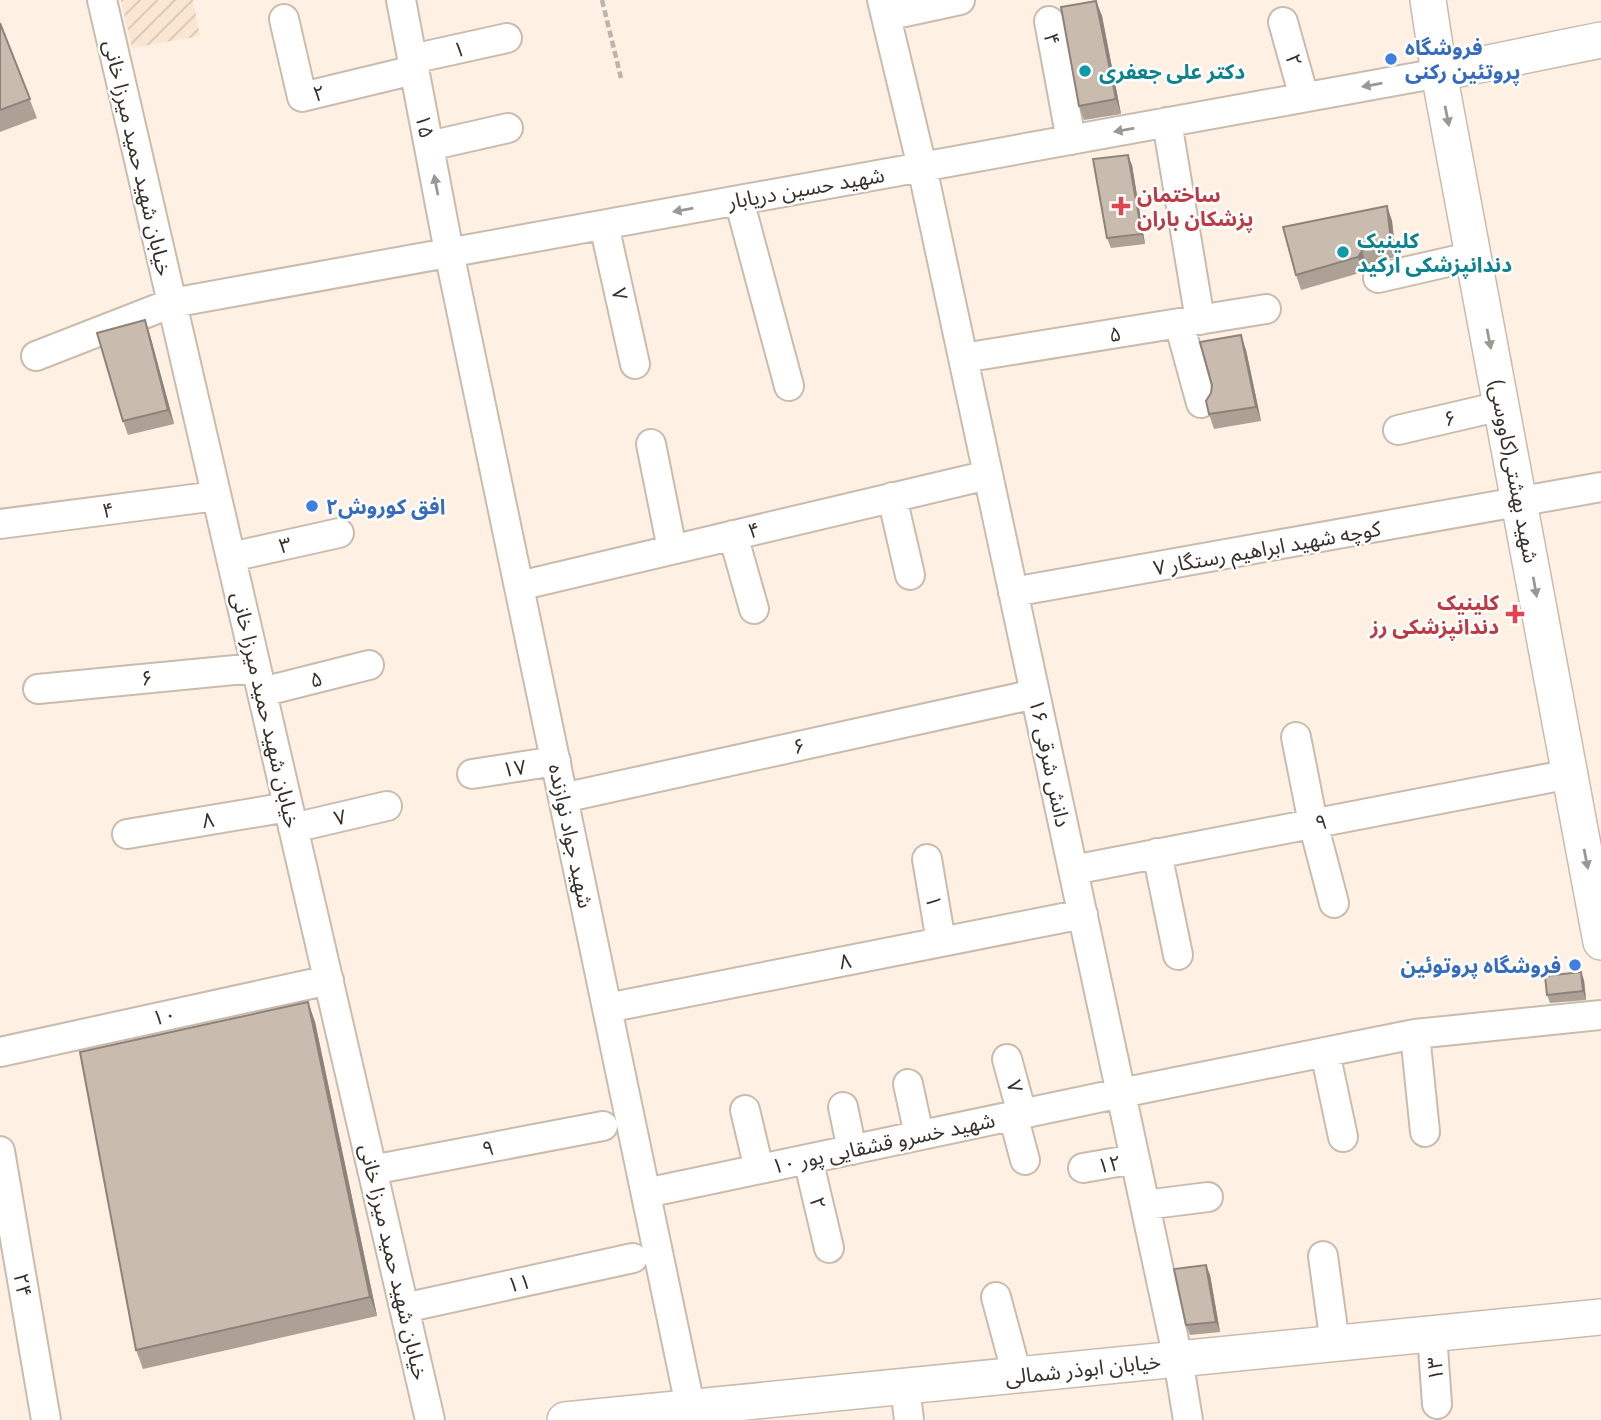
<svg xmlns="http://www.w3.org/2000/svg" width="1601" height="1420" font-family="'Public Sans','Noto Sans Arabic',sans-serif">
<style>
.industrial{fill:url(#industrial-furrows)}
.lines{fill:none;stroke-linecap:round;stroke-linejoin:round}
.minor-casing{stroke:#c9bcae;stroke-width:32}
.tertiary-casing{stroke:#c9bcae;stroke-width:38}
.path{stroke:#bfb4a9;stroke-width:4.5;stroke-dasharray:7 3.5;stroke-linecap:butt}
.minor{stroke:#fff;stroke-width:28}
.tertiary{stroke:#fff;stroke-width:35}
.wall{fill:#ada196}
.shaded-wall{fill:#8d837a}
.building{fill:#c9bbae;stroke:#8d837a;stroke-width:2}
.oneway{fill:#9a9894}
.shop-dot{fill:#3f7fe0;stroke:#fff;stroke-width:2.5}
.culture-dot{fill:#0f9aa8;stroke:#fff;stroke-width:2.5}
.health-dot{fill:#e0444e;stroke:#fff;stroke-width:2.5}
.labels{text-anchor:middle;dominant-baseline:central;stroke-width:5;stroke-linejoin:round;paint-order:stroke}
.street-label{font-size:21px;fill:#35302a;stroke:#fff}
.shop-label{font-size:21px;font-weight:bold;fill:#366cbe;stroke:#fff;text-anchor:start}
.culture-label{font-size:21px;font-weight:bold;fill:#0d838f;stroke:#fff;text-anchor:start}
.health-label{font-size:21px;font-weight:bold;fill:#be3a42;stroke:#fff;text-anchor:start}
</style>
<defs>
<pattern id="industrial-furrows" width="10" height="10" patternUnits="userSpaceOnUse" patternTransform="scale(1.75)"><rect width="10" height="10" fill="#fae6d2"/><path d="M-1 1l2-2M0 10L10 0M9 11l2-2" fill="none" stroke="#d7c6b4"/></pattern>
</defs>
<rect width="100%" height="100%" fill="#fef0e2"/>
<!-- industrial -->
<path class="industrial" d="M121 0H193L200 36 132 48Z"/>
<g class="lines">
<!-- minor casing -->
<g class="minor-casing">
<path id="minor" d="M102 0 430 1420
M401 0 449 252 693 1420
M882 0 922 167 1178 1359 1188 1420
M886 16 960 0
M284 19 302 97 414 70
M1049 21 1071 140
M1283 22 1304 97
M412 59 507 38
M1167 122 1200 320
M429 146 508 128
M739 200 789 386
M604 225 635 364
M1378 278 1474 256
M1179 323 1201 403
M36 356 172 303 1439 73
M963 358 1266 309
M1398 430 1501 406
M651 444 672 549
M892 497 910 575
M0 524 216 496
M733 535 754 609
M231 557 339 533
M519 586 988 475
M1013 592 1601 487
M38 689 256 668
M262 692 369 665
M1296 737 1313 823 1334 903
M472 774 556 761
M563 798 1035 694
M293 828 387 806
M127 834 288 807
M1157 853 1178 955
M927 859 941 942
M1073 870 1570 774
M607 1008 1083 914
M1415 1034 1425 1132
M0 1052 329 980
M1325 1052 1343 1137
M1007 1059 1022 1114
M908 1084 919 1135
M843 1107 852 1150
M745 1110 759 1169
M1013 1115 1025 1160
M0 1151 46 1420
M808 1159 829 1248
M1083 1168 1135 1159
M372 1170 603 1126
M646 1193 1121 1093 1415 1034 1601 1015
M1145 1205 1208 1197
M1323 1256 1335 1344
M996 1297 1017 1375
M404 1308 633 1258
M1432 1334 1437 1404
M905 1386 909 1420"/>
</g>
<!-- tertiary casing -->
<g class="tertiary-casing">
<path id="tertiary" d="M1428 0 1439 73 1601 942
M1439 73 1601 40
M565 1420 1601 1317"/>
</g>
<!-- path -->
<path class="path" d="M602 0 621 78"/>
<!-- minor -->
<use href="#minor" class="minor"/>
<!-- tertiary -->
<use href="#tertiary" class="tertiary"/>
</g>
<!-- wall -->
<path class="wall" d="M1096 1 1102 16 1121 114 1084 120 1079 106Z
M0 23 37 118 0 132Z
M1132 165 1145 244 1111 248 1107 238Z
M1387 206 1392 221 1396 257 1374 262 1367 265 1363 272 1301 290 1296 275Z
M145 320 150 335 174 424 128 435 123 421Z
M1246 350 1261 421 1214 429 1209 414Z
M1584 980 1586 1000 1550 1003 1547 995Z
M308 1002 315 1022 377 1316 143 1369 136 1350Z
M1206 1265 1210 1275 1220 1332 1190 1335 1186 1325Z"/>
<!-- shaded-wall -->
<path class="shaded-wall" d="M1096 1 1102 16 1121 114 1116 99Z
M1128 155 1132 165 1145 244 1142 234Z
M1387 206 1392 221 1396 257 1391 242Z
M1362 251 1367 265 1363 272 1358 257Z
M145 320 150 335 174 424 168 410Z
M1241 335 1246 350 1261 421 1256 407Z
M1581 972 1584 980 1586 1000 1583 991Z
M308 1002 315 1022 377 1316 370 1297Z
M1206 1265 1210 1275 1220 1332 1216 1322Z"/>
<!-- building -->
<path class="building" d="M1096 1 1116 99 1079 106 1061 7Z
M0 23 30 99 0 110Z
M1128 155 1142 234 1107 238 1093 159Z
M1387 206 1391 242 1368 247 1362 251 1358 257 1296 275 1283 227Z
M145 320 168 410 123 421 97 333Z
M1241 335 1256 407 1209 414 1206 401 1211 393 1212 385 1200 342Z
M1581 972 1583 991 1547 995 1545 976Z
M308 1002 370 1297 136 1350 80 1052Z
M1206 1265 1216 1322 1186 1325 1174 1269Z"/>
<!-- one-way arrows -->
<defs><path id="oneway-solid" d="M-6-.8H1V-3.2L6.5 0L1 3.2V.8H-6Z" transform="scale(1.75)"/></defs>
<g class="oneway">
<use href="#oneway-solid" transform="translate(1372 85) rotate(170)"/>
<use href="#oneway-solid" transform="translate(1447 116) rotate(79)"/>
<use href="#oneway-solid" transform="translate(1124 130) rotate(170)"/>
<use href="#oneway-solid" transform="translate(436 185) rotate(-101)"/>
<use href="#oneway-solid" transform="translate(683 210) rotate(170)"/>
<use href="#oneway-solid" transform="translate(1489 339) rotate(79)"/>
<use href="#oneway-solid" transform="translate(1535 587) rotate(80)"/>
<use href="#oneway-solid" transform="translate(1586 859) rotate(79)"/>
</g>
<!-- markers -->
<g class="shop-dot">
<circle cx="1391" cy="59" r="7"/>
<circle cx="312" cy="506" r="7"/>
<circle cx="1575" cy="965" r="7"/>
</g>
<g class="culture-dot">
<circle cx="1085" cy="71" r="7"/>
<circle cx="1343" cy="252" r="7"/>
</g>
<g class="health-dot">
<path d="M1117.5 195.5h7v7h7v7h-7v7h-7v-7h-7v-7h7z"/>
<path d="M1511.5 603.5h7v7h7v7h-7v7h-7v-7h-7v-7h7z"/>
</g>
<g class="labels">
<!-- street labels -->
<g class="street-label">
<text transform="translate(1052 39) rotate(79)">۴</text>
<text transform="translate(459 49) rotate(-13)">۱</text>
<text transform="translate(1294 60) rotate(74)">۲</text>
<text transform="translate(319 93) rotate(-13)">۲</text>
<text transform="translate(425 126) rotate(79)">۱۵</text>
<text transform="translate(138 158) rotate(77)">خیابان شهید حمید میرزا خانی</text>
<text transform="translate(806 188) rotate(-10)">شهید حسین دریابار</text>
<text transform="translate(620 294) rotate(77)">۷</text>
<text transform="translate(1115 334) rotate(-9)">۵</text>
<text transform="translate(1450 418) rotate(-13)">۶</text>
<text transform="translate(1514 471) rotate(79)">شهید بهشتی(کاووسی)</text>
<text transform="translate(108 510) rotate(-7)">۴</text>
<text transform="translate(754 530) rotate(-13)">۴</text>
<text transform="translate(285 545) rotate(-12)">۳</text>
<text transform="translate(1267 548) rotate(-10)">کوچه شهید ابراهیم رستگار ۷</text>
<text transform="translate(147 678) rotate(-6)">۶</text>
<text transform="translate(316 679) rotate(-14)">۵</text>
<text transform="translate(266 710) rotate(77)">خیابان شهید حمید میرزا خانی</text>
<text transform="translate(799 746) rotate(-12)">۶</text>
<text transform="translate(1050 763) rotate(78)">دانش شرقی ۱۶</text>
<text transform="translate(514 768) rotate(-9)">۱۷</text>
<text transform="translate(340 817) rotate(-13)">۷</text>
<text transform="translate(208 820) rotate(-9)">۸</text>
<text transform="translate(1321 822) rotate(-11)">۹</text>
<text transform="translate(571 836) rotate(78)">شهید جواد نوازنده</text>
<text transform="translate(934 901) rotate(80)">۱</text>
<text transform="translate(845 961) rotate(-11)">۸</text>
<text transform="translate(164 1016) rotate(-12)">۱۰</text>
<text transform="translate(1015 1086) rotate(75)">۷</text>
<text transform="translate(883 1143) rotate(-12)">شهید خسرو قشقایی پور ۱۰</text>
<text transform="translate(488 1148) rotate(-11)">۹</text>
<text transform="translate(1109 1164) rotate(-10)">۱۲</text>
<text transform="translate(818 1203) rotate(76)">۲</text>
<text transform="translate(394 1262) rotate(77)">خیابان شهید حمید میرزا خانی</text>
<text transform="translate(519 1283) rotate(-12)">۱۱</text>
<text transform="translate(23 1285) rotate(80)">۲۴</text>
<text transform="translate(1083 1369) rotate(-6)">خیابان ابوذر شمالی</text>
<text transform="translate(1435 1369) rotate(-94)">۱۳</text>
</g>
<!-- shop labels -->
<g class="shop-label">
<text x="1405" y="47">فروشگاه<tspan x="1405" dy="24">پروتئین رکنی</tspan></text>
<text x="326" y="506">افق کوروش۲</text>
<text x="1561" y="965" text-anchor="end">فروشگاه پروتوئین</text>
</g>
<!-- culture labels -->
<g class="culture-label">
<text x="1099" y="71">دکتر علی جعفری</text>
<text x="1357" y="240">کلینیک<tspan x="1357" dy="24">دندانپزشکی ارکید</tspan></text>
</g>
<!-- health labels -->
<g class="health-label">
<text x="1137" y="194">ساختمان<tspan x="1137" dy="24">پزشکان باران</tspan></text>
<text x="1499" y="602" text-anchor="end">کلینیک<tspan x="1499" dy="24">دندانپزشکی رز</tspan></text>
</g>
</g>
</svg>
